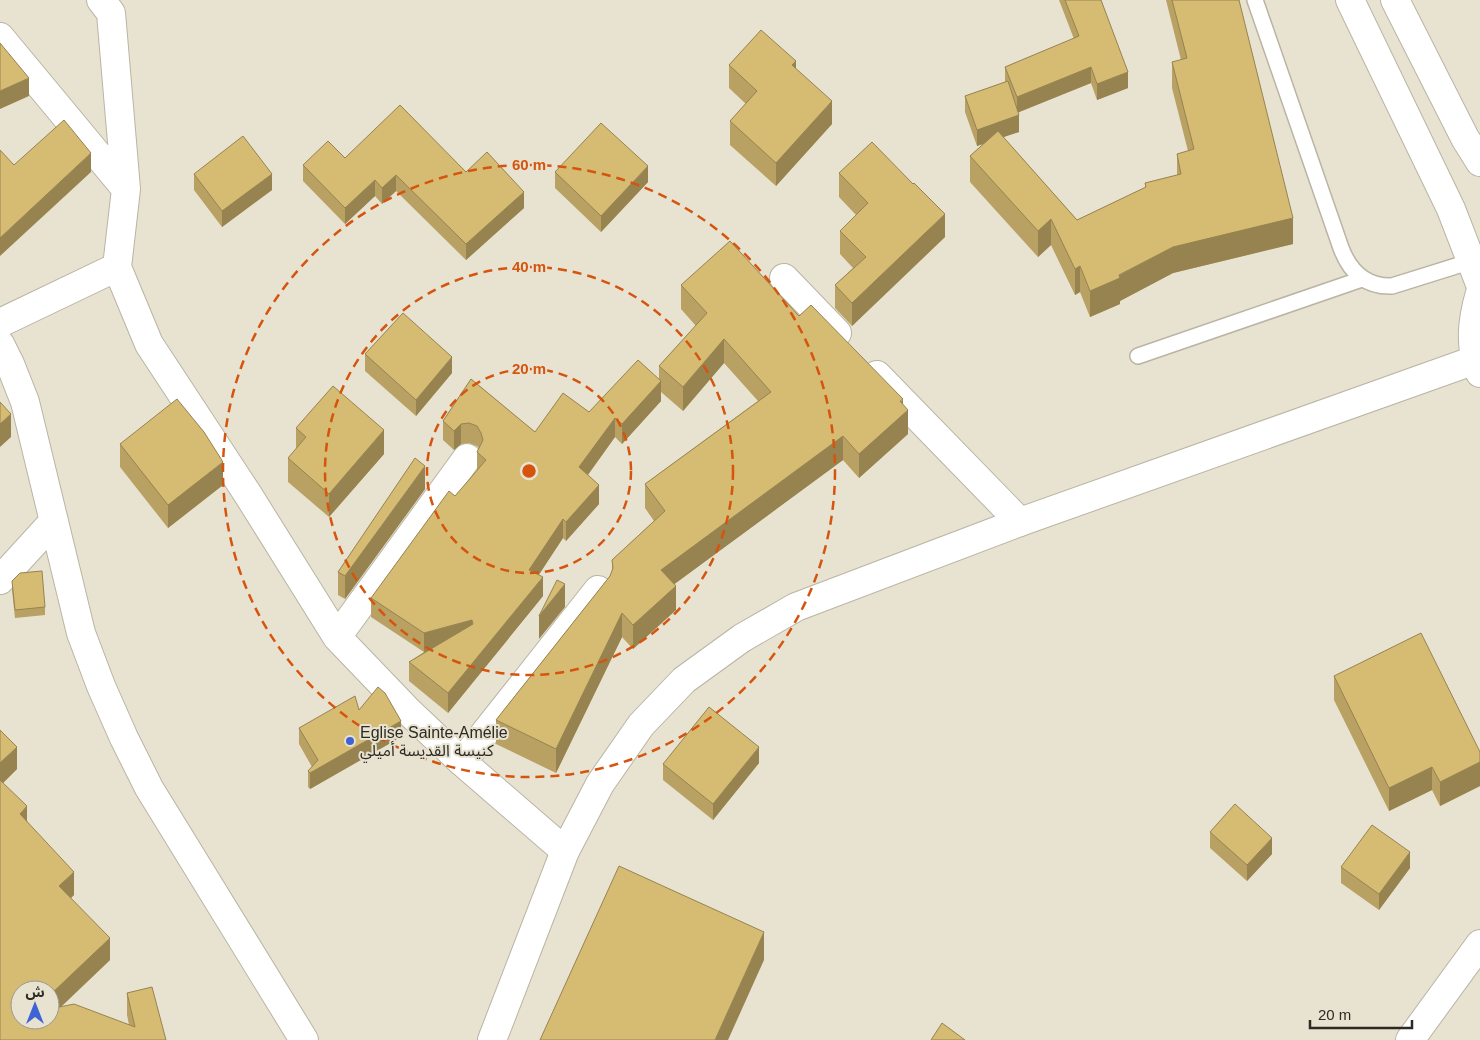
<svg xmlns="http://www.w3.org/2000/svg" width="1480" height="1040" font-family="Arial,'Noto Sans Arabic',sans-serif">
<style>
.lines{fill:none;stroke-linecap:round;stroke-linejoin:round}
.lane-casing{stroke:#bab4a4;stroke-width:18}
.street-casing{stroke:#bab4a4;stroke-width:30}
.secondary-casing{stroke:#bab4a4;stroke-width:30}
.lane{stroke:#fff;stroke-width:15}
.street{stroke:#fff;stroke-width:28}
.secondary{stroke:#fff;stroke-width:28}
.wall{fill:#b8a162}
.shaded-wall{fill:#968350}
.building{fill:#d6bb72;stroke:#968350}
.ring{fill:none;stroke:#d5540e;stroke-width:2.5;stroke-dasharray:9 6}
.poi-dot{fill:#3f62d4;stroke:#e8e2d1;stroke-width:2}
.labels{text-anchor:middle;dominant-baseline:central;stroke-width:4;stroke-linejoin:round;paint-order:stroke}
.poi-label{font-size:16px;fill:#2c2a23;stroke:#e8e2d1;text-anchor:start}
.centre{fill:#d5540e;stroke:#e8e2d1;stroke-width:2.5}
.ring-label{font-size:15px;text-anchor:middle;font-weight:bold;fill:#d5540e;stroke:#e8e2d1;stroke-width:4;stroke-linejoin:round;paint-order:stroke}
</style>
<rect width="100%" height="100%" fill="#e8e2d1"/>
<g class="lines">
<!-- lane casing -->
<g class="lane-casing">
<path id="lane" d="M1255 0 1341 248C1350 272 1366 287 1392 286L1472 261
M1138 356 1362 279"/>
</g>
<!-- street casing -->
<g class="street-casing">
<path id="street" d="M101 0 111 13 126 189
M0 37 126 189 117 267 149 344 247 493 337 637 408 711 462 762 565 851
M784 278 837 333
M0 323 117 267
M0 344 10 364 25 402 81 633 101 686 124 738 149 788 304 1040
M877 375 1020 522
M0 580 54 521
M337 637 467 458
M462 762 598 590
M1410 1040 1480 944"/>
</g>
<!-- secondary casing -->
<g class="secondary-casing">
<path id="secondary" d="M1350 0 1451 209 1480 284
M1395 0 1465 138 1480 162
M1480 293C1472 320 1469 346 1480 373
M492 1040 565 851 600 784 641 725 684 680 742 638 796 607 1020 522 1475 360"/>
</g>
<!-- lane -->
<use href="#lane" class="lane"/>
<!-- street -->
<use href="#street" class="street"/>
<!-- secondary -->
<use href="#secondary" class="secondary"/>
</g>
<!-- wall -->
<path class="wall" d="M1059 0H1101L1128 88 1097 100 1091 83 1018 112 1019 132 1003 137 1077 220 1145 188V183L1177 175V154L1188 151 1172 88V62L1181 60 1166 0H1239L1293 244 1173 273 1120 301V304L1090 317 1080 292 1075 295 1051 245 1038 257 970 182V156L983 144 977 146 965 112V96L1005 82V67L1074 39Z
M729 65 796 69 832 124 776 186 730 145V121L746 104 729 88Z
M345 158 466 172 524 208 466 260 396 191 382 204 375 196 345 224 303 181V165Z
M555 172 648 182 601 232 555 188Z
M839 173 945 237 852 326 835 308V285L853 268 840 254V231L856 215 839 197Z
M194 174 272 190 222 227 194 190Z
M681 285 799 316 903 404 908 434 859 478 843 460 674 584 676 610 633 649 622 637 556 773 496 744V720L610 576 612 571V560L654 521 645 508V484L758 401 724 363 683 411 661 392V401L622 444 615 437 588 475 599 504 566 541 563 538 538 575 543 596 448 713 409 681V662L424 652 371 617V598L455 496 477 471V452L479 448 477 446 469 443 461 444 454 450 443 440V421L471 379 535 432 589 412 659 380V366L696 326 681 309Z
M365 354 452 373 416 416 365 371Z
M296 428 384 454 329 517 288 482V458L296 449Z
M120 444 223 485 168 528 120 467Z
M425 489 345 599 338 595V572Z
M12 581 45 607V615L15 618 12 590Z
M1334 676 1480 752V786L1440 806 1432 790 1389 811 1334 700Z
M359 710 401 737 310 789 308 787V771L312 767 299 744V728Z
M0 730 17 769 3 783 74 895 71 898 110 960 61 1007 129 1025 127 1015V993L166 1040H0Z
M759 763 713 820 663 780V764Z
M1210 832 1272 854 1247 881 1210 848Z
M1341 867 1410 868 1379 910 1341 883Z"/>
<!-- shaded-wall -->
<path class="shaded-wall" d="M796 61V84L792 65Z
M1091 67V83L1017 113V97Z
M1128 72V88L1097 100V84Z
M29 78V96L0 109V91Z
M832 101V124L776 186V163Z
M1019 115V132L977 146V130Z
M91 153V172L0 256V238Z
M648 166V182L601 232V216Z
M272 174V190L222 227V211Z
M396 175V191L382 204V188Z
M375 180V196L345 224V208Z
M524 192V208L466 260V244Z
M945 214V237L852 326V303Z
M1293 218V244L1173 273 1120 301V304L1090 317V291L1173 247Z
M1051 219V245L1038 257V231Z
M1080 266V292L1075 295V269Z
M724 339V363L683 411V387Z
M452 357V373L416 416V400Z
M661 381V401L622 444V424Z
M903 399V414L908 410V434L859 478V454Z
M11 414V437L0 447V424Z
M615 418V437L579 487V467Z
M461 424V444L454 450V431Z
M384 430V454L329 517V494Z
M843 436V460L661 594V570Z
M223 462V485L168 528V505Z
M425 466V489L345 599V576Z
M599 485V504L566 541V522Z
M563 519V538L529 590V570Z
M543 577V596L448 713V693Z
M565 584V607L539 639V616Z
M676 586V610L633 649V625Z
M622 613V637L556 773V749Z
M472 620V639L424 652V633Z
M401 721V737L310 789V773Z
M17 747V769L0 786V763Z
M759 747V763L713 820V804Z
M1480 762V786L1440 806V782Z
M1432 767V790L1389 811V788Z
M27 806V829L20 814Z
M1272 838V854L1247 881V865Z
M1410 852V868L1379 910V894Z
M74 872V895L59 909V886Z
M764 932V960L728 1040H715Z
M110 938V960L50 1017V995Z"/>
<!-- building -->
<path class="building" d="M1065 0H1101L1128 72 1097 84 1091 67 1017 97 1005 67 1079 36Z
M1172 0H1239L1293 218 1173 247 1119 275 1120 278 1090 291 1080 266 1075 269 1051 219 1038 231 970 156 998 131 1077 220 1146 187 1145 183 1181 174 1177 154 1194 149 1172 62 1187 58Z
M761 30 796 61 792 65 832 101 776 163 730 121 757 91 729 65Z
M0 43 29 78 0 91Z
M1008 81 1019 115 977 130 965 96Z
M400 105 466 172 487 152 524 192 466 244 396 175 382 188 375 180 345 208 303 165 328 141 345 158Z
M64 120 91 153 0 238V150L14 165Z
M601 123 648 166 601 216 555 172Z
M243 136 272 174 222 211 194 174Z
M872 142 913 184 914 183 945 214 852 303 835 285 866 257 840 231 868 203 839 173Z
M730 241 799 316 811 305 903 399 900 401 908 410 859 454 843 436 661 570 676 586 633 625 622 613 556 749 496 720 610 576 613 568 612 560 665 511 645 484 771 392 724 339 683 387 659 366 707 313 681 285Z
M403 313 452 357 416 400 365 354Z
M638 360 661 381 622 424 615 418 579 467 599 485 566 522 563 519 529 570 543 577 448 693 409 662 473 624 472 620 424 633 371 598 449 491 455 496 486 460 477 452 483 440 481 433 477 426 469 423 461 424 454 431 443 421 471 379 535 432 563 393 589 412Z
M333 386 384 430 329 494 288 458 306 437 296 428Z
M177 399 204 432 223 462 168 505 120 444Z
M0 402 11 414 0 424Z
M415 458 425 466 345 576 338 572Z
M42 571 45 607 15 610 12 581 20 573Z
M557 580 565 584 539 616Z
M1421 633 1480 752V762L1440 782 1432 767 1389 788 1334 676Z
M378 687 385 693 401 721 310 773 308 771 318 760 299 728 355 696 359 710Z
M709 707 759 747 713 804 663 764Z
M0 730 17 747 0 763Z
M0 780 27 806 20 814 74 872 59 886 110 938 50 995V990H20V1020H50V1009L74 1004 135 1027 127 993 152 987 166 1040H0Z
M1235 804 1272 838 1247 865 1210 832Z
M1372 825 1410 852 1379 894 1341 867Z
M619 866 764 932 715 1040H540Z
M942 1023 965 1040H931Z"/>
<!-- distance rings -->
<g class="ring">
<circle cx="529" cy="471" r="102"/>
<circle cx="529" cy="471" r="204"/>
<circle cx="529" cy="471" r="306"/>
</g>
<!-- markers -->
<circle class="poi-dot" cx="350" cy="741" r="5"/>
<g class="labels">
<!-- poi labels -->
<g class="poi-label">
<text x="360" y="732">Eglise Sainte-Amélie<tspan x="360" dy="18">كنيسة القديسة أميلي</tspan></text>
</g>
</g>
<circle cx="529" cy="471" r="8" class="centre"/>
<g class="ring-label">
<text x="529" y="170">60 m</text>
<text x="529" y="272">40 m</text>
<text x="529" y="374">20 m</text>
</g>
<!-- north arrow -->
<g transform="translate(35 1005)"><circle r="24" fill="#e8e2d1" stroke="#9d988b"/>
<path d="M0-4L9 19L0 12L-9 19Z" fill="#3f62d4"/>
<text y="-8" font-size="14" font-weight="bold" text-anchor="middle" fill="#2c2a23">ش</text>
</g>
<!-- scale -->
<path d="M1310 1020v8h102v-8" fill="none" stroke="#2c2a23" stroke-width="2.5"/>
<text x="1318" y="1020" font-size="15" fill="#2c2a23" stroke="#e8e2d1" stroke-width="4" paint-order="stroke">20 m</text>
</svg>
